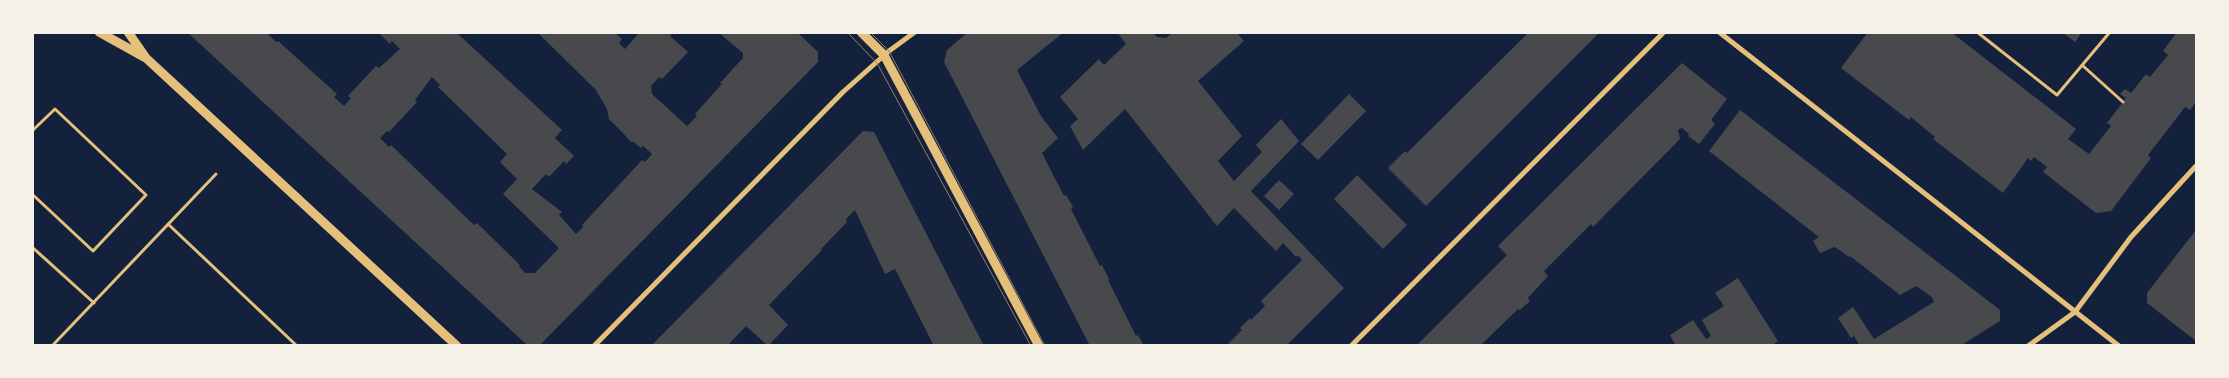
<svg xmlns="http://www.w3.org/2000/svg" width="2229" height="378" font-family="Helvetica,sans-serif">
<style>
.building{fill:#48494c;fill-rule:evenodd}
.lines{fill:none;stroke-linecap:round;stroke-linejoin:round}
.path{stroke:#e5c07b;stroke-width:3}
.minor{stroke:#e5c07b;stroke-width:5}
.tertiary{stroke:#e5c07b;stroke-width:9}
.tram{stroke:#918062;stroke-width:1}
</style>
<rect width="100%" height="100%" fill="#14213d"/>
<!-- building -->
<path class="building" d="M187 32H271L269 35 276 42 278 41 337 94 334 97 344 106 351 98 348 96 376 66 379 68 400 49 392 41 390 44 378 32H456L562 130 555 138 574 156 566 164 564 161 549 177 546 174 532 189 562 212 559 215 576 234 583 227 582 225 642 160 645 162 652 154 643 146 641 148 632 141 631 142 622 132 609 119 607 109 596 90 537 32H614L622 39 619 43 625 49 640 32H673L670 36 688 52 662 79 659 77 651 86 652 94 687 126 697 116 695 114 722 84 720 83 743 58V53L718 32H797L818 52V62L540 345H527ZM432 77 440 85 438 87 507 154 500 162 517 179 503 194 559 248 535 273H525L519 266 520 265 477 223 474 225 391 145 389 147 380 138 387 131 389 132 417 102 415 100Z
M968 32H1064L1017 70 1041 116 1058 138 1042 153 1064 196 1066 195 1073 207 1071 209 1100 266 1102 265 1109 279 1108 280 1136 336 1138 335 1144 346H1090L944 62 947 50Z
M1117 32H1153L1157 37 1166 38 1173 32H1236L1244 41 1198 81 1242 136 1218 161 1234 181 1262 152 1256 145 1281 119 1299 141 1251 191 1344 288 1286 346H1226L1242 330 1240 328 1250 318 1251 320 1265 306 1261 301 1302 260 1298 255 1296 257 1283 243 1276 251 1234 208 1217 226 1125 109 1083 150 1070 126 1078 119 1060 97 1099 59 1104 65 1126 44Z
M1529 32H1600L1426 206 1388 168 1405 151 1407 153Z
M1868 32H1951L2076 129 2068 139 2089 154 2111 126 2107 123 2126 98 2120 94 2125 89 2131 93 2146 74 2150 77 2168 55 2163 51 2177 32H2196V102L2190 110 2185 107 2148 155 2151 158 2111 211 2096 213 2043 172 2047 167 2034 157 2031 161 2028 158 2003 193 1933 139 1935 137 1911 117 1909 120 1841 68Z
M2062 32H2082L2075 42Z
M1682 63 1727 99 1711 120 1715 124 1699 144 1688 136 1689 134 1682 128 1678 130 1680 139 1593 227 1591 224 1544 271 1548 276 1528 298 1530 301 1520 310 1518 309 1482 344 1484 346H1416L1507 255 1498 246Z
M1349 94 1366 111 1318 160 1301 144Z
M1740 110 2000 310V321L1960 346H1860L1854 336 1851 338 1838 318 1853 307 1874 339 1934 302 1932 297 1916 286 1900 295 1850 256 1849 257 1835 247 1820 253 1813 241 1819 237 1709 151Z
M863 131 874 132 984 346H934L895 269 885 274 855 210 846 219 847 222 821 249 822 250 769 305 788 325 768 346 746 326 727 346H651Z
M1357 175 1407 225 1383 249 1334 199Z
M1279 180 1294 194 1279 210 1264 196Z
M2196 230V341L2147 303V293Z
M1738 278 1778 341 1771 346H1676L1670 335 1693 320 1706 339 1711 336 1702 320 1724 306 1715 293Z"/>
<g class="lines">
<!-- path -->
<path class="path" d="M1977 32 2057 95 2110 32
M2082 65 2123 102
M32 131 55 109 146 195 93 251 32 194
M168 224 297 346
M32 247 94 303
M52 346 216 174"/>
<!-- minor -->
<path class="minor" d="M1719 32 2119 346
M594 346 843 92 889 51 915 32
M1351 346 1664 32
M2028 346 2075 312 2131 237 2196 166"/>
<!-- tertiary -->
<path class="tertiary" d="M99 32 144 57
M128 32 146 58 457 346
M861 32 884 55 1039 346"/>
<!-- tram -->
<path class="tram" d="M847 32 877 63 1031 346
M870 32 889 51 1045 346"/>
</g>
<!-- border -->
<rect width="2229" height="378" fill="none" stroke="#f6f1e7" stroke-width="68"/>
</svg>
